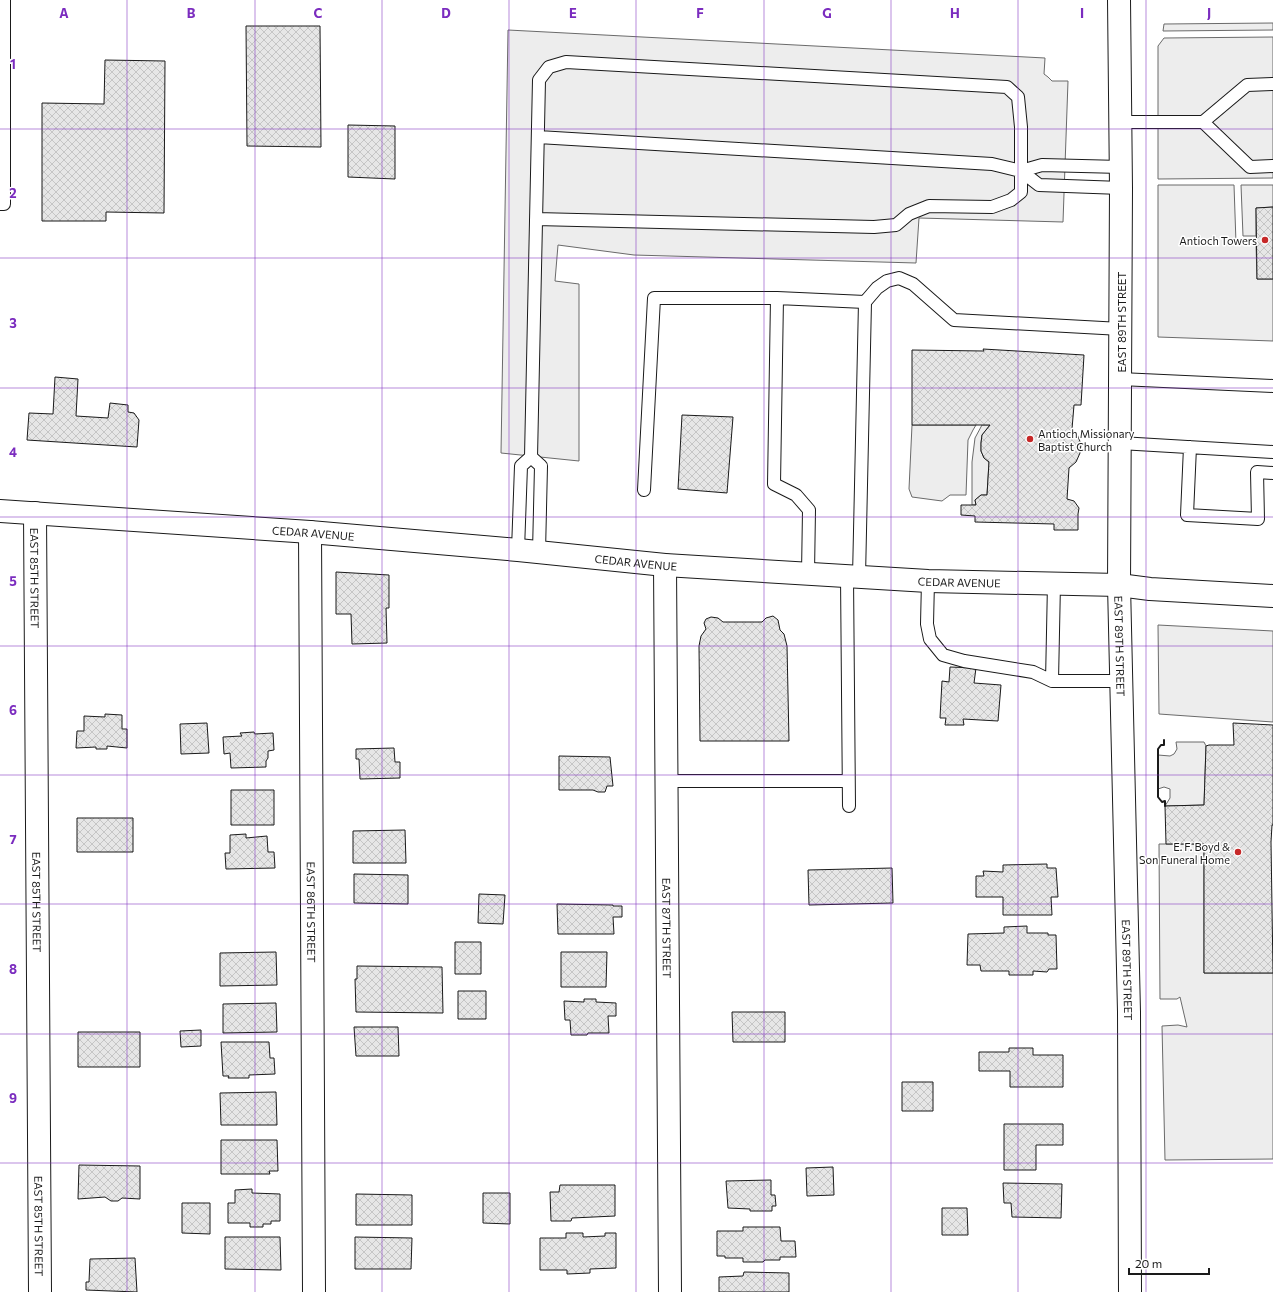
<svg xmlns="http://www.w3.org/2000/svg" width="1273" height="1292" font-family="Commissioner,sans-serif">
<style>
.built{fill:#ededed;stroke:#6a6a6a}
.building{fill:url(#building-cross-hatch);stroke:#1a1a1a}
.lines{fill:none;stroke-linecap:round;stroke-linejoin:round}
.service-casing{stroke:#1a1a1a;stroke-width:14}
.minor-casing{stroke:#1a1a1a;stroke-width:24}
.tertiary-casing{stroke:#1a1a1a;stroke-width:24}
.service{stroke:#fff;stroke-width:12}
.minor{stroke:#fff;stroke-width:22}
.tertiary{stroke:#fff;stroke-width:22}
.wall{stroke:#1a1a1a;stroke-width:2}
.grid{fill:none;stroke:#7b2cbf;stroke-width:1;stroke-opacity:0.55}
.poi-dot{fill:#c62828;stroke:#fff;stroke-width:1.5}
.labels{text-anchor:middle;dominant-baseline:central;stroke-width:3;stroke-linejoin:round;paint-order:stroke}
.poi-label{font-size:11px;fill:#1a1a1a;stroke:#fff;text-anchor:end}
.street-label{font-size:11px;fill:#1a1a1a;stroke:#fff}
.grid-label{font-size:13px;text-anchor:middle;font-weight:bold;fill:#7b2cbf;stroke:#fff;stroke-width:3;stroke-linejoin:round;paint-order:stroke}
</style>
<defs>
<pattern id="building-cross-hatch" width="8" height="8" patternUnits="userSpaceOnUse"><rect width="8" height="8" fill="#e6e6e6"/><path d="M0 0l8 8M0 8l8-8" fill="none" stroke="#c5c5c5"/></pattern>
</defs>
<rect width="100%" height="100%" fill="#fff"/>
<!-- built -->
<path class="built" d="M1273 23V30L1163 31 1164 24Z
M508 30 1045 58 1044 74 1048 77 1052 81H1068L1063 222 919 218 916 263 634 255 558 245 555 281 579 284V461L501 453Z
M1273 37V178L1158 179V46L1164 38Z
M1158 185H1234L1236 243 1256 244 1257 279H1273V341L1158 337Z
M1241 185H1273V207L1256 208V236H1243Z
M912 425H976L973 430 968 440 966 495H950L942 501 912 497 909 489Z
M982 425H990L982 435 981 443V451L984 458 989 462 987 495H981L975 500 976 505H972V462L975 438Z
M1158 625 1273 631V722L1159 714Z
M1176 742H1204L1206 746 1204 805 1165 806 1170 798V789L1164 787 1158 789V755L1170 756 1174 754 1177 749Z
M1159 844H1204V973H1273V1159L1165 1160 1162 1026 1178 1025 1187 1027 1180 997 1177 999H1160Z"/>
<!-- building -->
<path class="building" d="M246 26H320L321 147 247 146Z
M105 60 165 61 164 213 106 212V221H42V103L104 104Z
M348 125 395 126V179L348 177Z
M1273 207V279H1257L1256 208Z
M983 349 1084 355 1081 405H1074L1072 429 1077 434 1081 444 1080 453 1076 462 1069 468 1067 499 1074 501 1079 508 1078 514V530H1054V524L975 522V516L961 515V505H976L975 500 981 495H987L989 462 984 458 981 451V443L982 435 990 425H912V350L984 351Z
M55 377 78 379 76 416 108 418 110 403 128 405V412L134 413 139 420 137 447 27 440 29 413 53 414Z
M682 415 733 417 727 493 678 489Z
M336 572 389 575V608H386L387 643 352 644 351 614H336Z
M773 616 778 620 780 630 784 634 787 646 789 741H700L699 646 701 636 706 629 704 623 706 619 711 617 718 618 723 622H762L766 618Z
M950 667 976 668 974 683 1001 685 998 721 963 719 964 725H945L946 718H940L942 681 949 682Z
M105 714 122 715V729H127V748L107 746V749H96V747L76 748 77 731H84V716L105 717Z
M207 723 209 753 181 754 180 724Z
M1233 723 1273 725V825H1272L1271 842 1273 973H1204V844H1166L1165 806 1204 805 1206 746 1209 745H1234Z
M254 732 255 734 273 733 274 750 268 751V758L266 761V767L231 768 230 753 224 754 223 737 242 736 240 733Z
M394 748 395 762H400V778L360 779 359 759H356V749Z
M559 756 610 757 613 786H607L605 792H598L593 790H559Z
M231 790H274V825H231Z
M77 818H133V852H77Z
M405 830 406 863H353V831Z
M246 834V838L267 836 268 852H274L275 868 226 869 225 853H230V835Z
M1047 864V868H1056L1058 897H1051L1052 915H1003V897H976V876H984L983 871 1003 872V865Z
M892 868 893 903 809 905 808 870Z
M354 874 408 875V904L354 903Z
M479 894 505 895 503 924 478 923Z
M557 904 613 905V906H622V917H613L614 934H558Z
M1027 926V933H1048V935H1056L1057 969H1049L1047 972 1033 971V975H1009V971H981L980 965H967L968 934 1004 933V927Z
M455 942H481V974H455Z
M276 952 277 985 220 986V953Z
M561 952H607L606 987H561Z
M357 966 442 967 443 1013 356 1012 355 979H357Z
M458 991H486V1019H458Z
M584 999H596V1002L616 1003V1016H608L609 1033H588L587 1035H571L570 1020H565L564 1001 584 1002Z
M276 1003 277 1032 223 1033V1004Z
M732 1012H785V1042H733Z
M354 1027H398L399 1056H356Z
M201 1030V1046L181 1047 180 1031Z
M78 1032H140V1067H78Z
M221 1042H269L270 1058H274L275 1074 249 1075V1078H228L229 1076H223Z
M1009 1048H1033V1055H1063V1087H1010V1071H979V1052H1009Z
M902 1082H933V1111H902Z
M276 1092 277 1125H221L220 1093Z
M1004 1124H1063V1145H1036V1170H1004Z
M221 1140H277L278 1171H269L270 1174H221Z
M79 1165 140 1166V1199L122 1198 118 1201H111L105 1197 78 1199Z
M833 1167 834 1195 807 1196 806 1168Z
M771 1180V1195H775L776 1206H772V1211H750V1209L728 1208 726 1181Z
M1003 1183 1062 1184 1061 1218 1012 1217 1011 1203H1004Z
M560 1185H615V1216L572 1218 571 1221H551L550 1192H559Z
M252 1189V1193L280 1194V1221H271V1224H263V1227H250V1223H228V1203H235V1190Z
M483 1193H510V1224L483 1223Z
M356 1194 412 1195V1225H356Z
M182 1203H210V1234L182 1233Z
M942 1208H967L968 1235H942Z
M743 1227H780L781 1241H795L796 1257H780V1260H765L763 1262H743V1258H725V1256H717V1231H743Z
M566 1233H583V1237L605 1236V1233H616V1268L590 1269V1273L567 1274V1270H540V1238H566Z
M225 1237H280L281 1270 225 1269Z
M355 1237 412 1238 411 1269H355Z
M135 1258 137 1292 86 1290V1282H89L90 1259Z
M744 1272 789 1273V1292H719V1277L743 1276Z"/>
<g class="lines">
<!-- service casing -->
<g class="service-casing">
<path id="service" d="M1120 122H1203L1247 85 1273 84
M1203 122 1250 167 1273 166
M538 137 992 164 1021 171
M1121 167 1042 165 1021 171 1039 185 1121 188
M0 204H4V0
M777 298 774 484 796 495 809 510 808 573
M865 302 877 288 887 281 899 278 913 284 954 320 1121 329
M1120 379 1273 386
M1120 443 1273 452
M1190 447 1187 515 1258 519 1257 472 1273 473
M531 457 539 80 549 67 566 62 1007 87 1018 97 1021 127V192L1011 200 992 207 929 206 909 214 896 225 874 227 536 219
M644 490 654 298H777L865 302 859 577
M518 550 521 466 531 457 541 466 539 552
M847 576 849 806
M928 581 927 624 930 639 943 655 964 661 1033 672 1052 681H1121
M1052 681 1054 583
M666 781H848"/>
</g>
<!-- minor casing -->
<g class="minor-casing">
<g id="minor">
<path id="s1" d="M35 513 40 1292"/>
<path id="s2" d="M310 532 314 1292"/>
<path id="s3" d="M665 565 670 1292"/>
</g>
</g>
<!-- tertiary casing -->
<g class="tertiary-casing">
<g id="tertiary">
<path id="s4" d="M1119 0 1121 188 1119 585 1129 1012 1130 1292"/>
<path id="s5" d="M0 511 310 532 518 550 665 565 928 581 1119 585 1150 589 1273 596"/>
</g>
</g>
<!-- service -->
<use href="#service" class="service"/>
<!-- minor -->
<use href="#minor" class="minor"/>
<!-- tertiary -->
<use href="#tertiary" class="tertiary"/>
<!-- wall -->
<path class="wall" d="M1164 740V745H1161L1158 749V797L1162 802 1165 801V806"/>
</g>
<!-- grid -->
<path class="grid" d="M127 0V1292M255 0V1292M382 0V1292M509 0V1292M636 0V1292M764 0V1292M891 0V1292M1018 0V1292M1146 0V1292M0 129H1273M0 258H1273M0 388H1273M0 517H1273M0 646H1273M0 775H1273M0 904H1273M0 1034H1273M0 1163H1273"/>
<!-- markers -->
<g class="poi-dot">
<circle cx="1265" cy="240" r="4"/>
<circle cx="1030" cy="439" r="4"/>
<circle cx="1238" cy="852" r="4"/>
</g>
<g class="labels">
<!-- poi labels -->
<g class="poi-label">
<text x="1257" y="240">Antioch Towers</text>
<text x="1038" y="433" text-anchor="start">Antioch Missionary<tspan x="1038" dy="13">Baptist Church</tspan></text>
<text x="1230" y="846">E. F. Boyd &amp;<tspan x="1230" dy="13">Son Funeral Home</tspan></text>
</g>
<!-- street labels -->
<g class="street-label">
<text transform="translate(1121 322) rotate(-90)">EAST 89TH STREET</text>
<text stroke="none"><textPath href="#s5" startOffset="314">CEDAR AVENUE</textPath></text>
<text stroke="none"><textPath href="#s5" startOffset="638">CEDAR AVENUE</textPath></text>
<text stroke="none"><textPath href="#s1" startOffset="65">EAST 85TH STREET</textPath></text>
<text stroke="none"><textPath href="#s5" startOffset="962">CEDAR AVENUE</textPath></text>
<text stroke="none"><textPath href="#s4" startOffset="646">EAST 89TH STREET</textPath></text>
<text stroke="none"><textPath href="#s1" startOffset="389">EAST 85TH STREET</textPath></text>
<text stroke="none"><textPath href="#s2" startOffset="380">EAST 86TH STREET</textPath></text>
<text stroke="none"><textPath href="#s3" startOffset="363">EAST 87TH STREET</textPath></text>
<text stroke="none"><textPath href="#s4" startOffset="970">EAST 89TH STREET</textPath></text>
<text stroke="none"><textPath href="#s1" startOffset="713">EAST 85TH STREET</textPath></text>
</g>
</g>
<g class="grid-label">
<text x="64" y="18">A</text>
<text x="191" y="18">B</text>
<text x="318" y="18">C</text>
<text x="446" y="18">D</text>
<text x="573" y="18">E</text>
<text x="700" y="18">F</text>
<text x="827" y="18">G</text>
<text x="955" y="18">H</text>
<text x="1082" y="18">I</text>
<text x="1209" y="18">J</text>
<text x="13" y="69">1</text>
<text x="13" y="198">2</text>
<text x="13" y="328">3</text>
<text x="13" y="457">4</text>
<text x="13" y="586">5</text>
<text x="13" y="715">6</text>
<text x="13" y="844">7</text>
<text x="13" y="974">8</text>
<text x="13" y="1103">9</text>
</g>
<!-- scale -->
<path d="M1129 1268v6h80v-6" fill="none" stroke="#1a1a1a" stroke-width="2"/>
<text x="1135" y="1268" font-size="12" fill="#1a1a1a" stroke="#ffffff" stroke-width="3" paint-order="stroke">20 m</text>
</svg>
